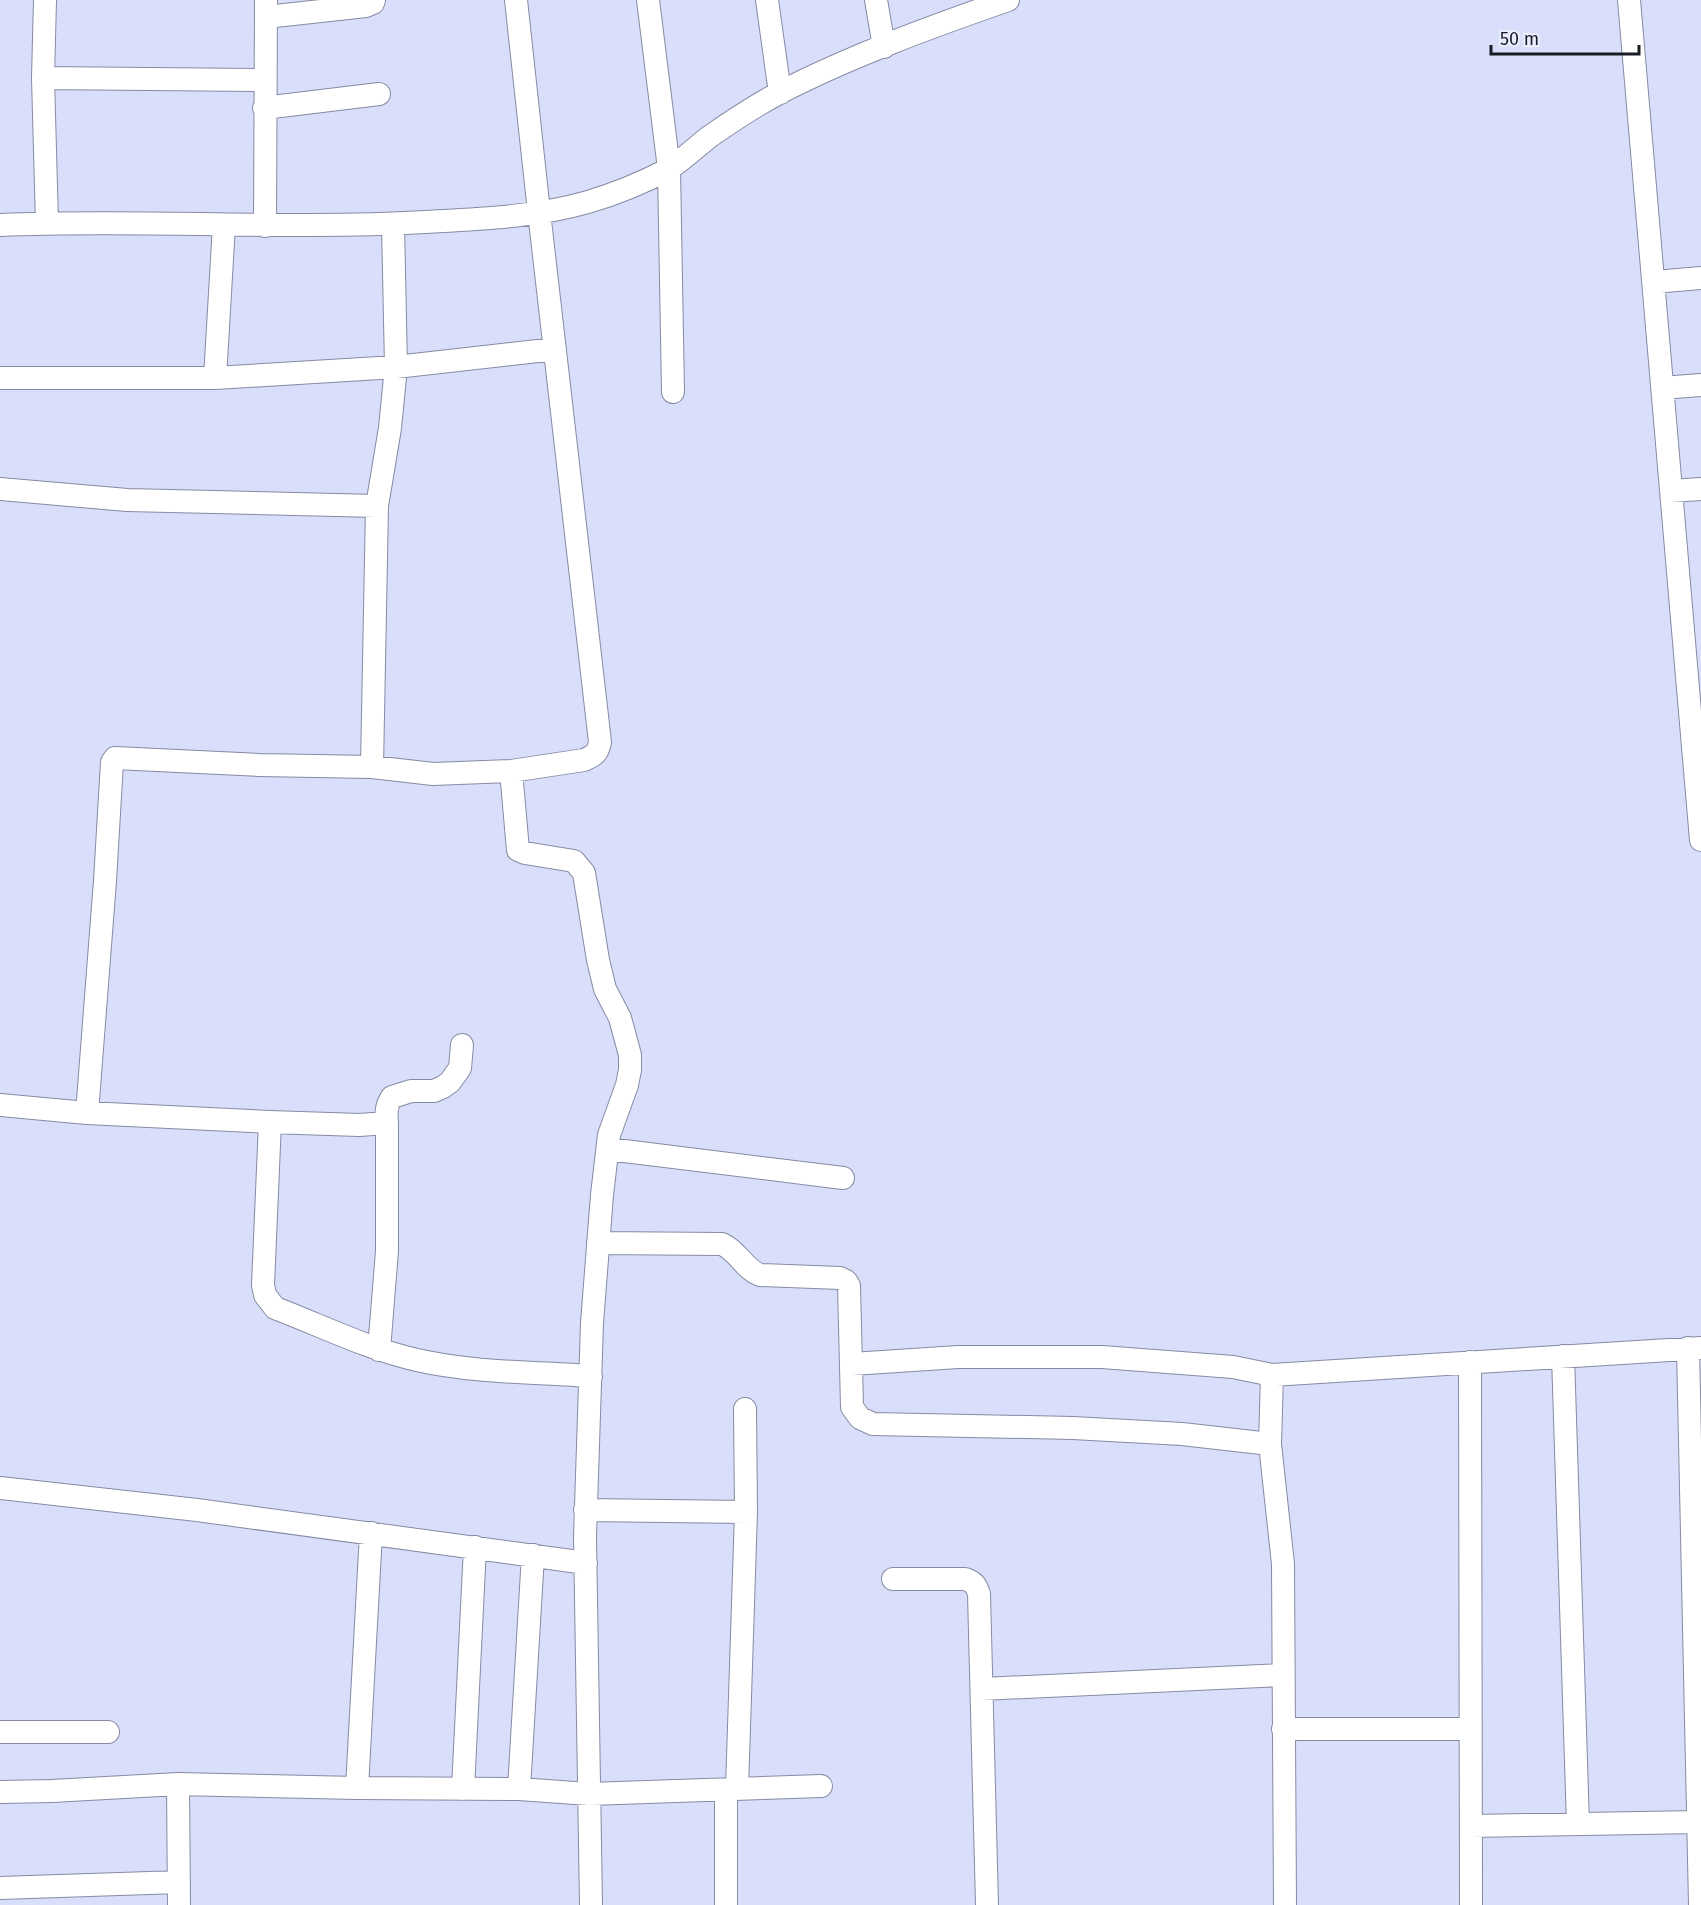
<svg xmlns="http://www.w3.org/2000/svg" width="1701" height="1905" font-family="'Fira Sans',sans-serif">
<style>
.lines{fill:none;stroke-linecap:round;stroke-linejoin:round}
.minor-casing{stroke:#858ba3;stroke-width:24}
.minor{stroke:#fff;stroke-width:22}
</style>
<rect width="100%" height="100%" fill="#d9dffa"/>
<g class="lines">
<!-- minor casing -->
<g class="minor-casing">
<path id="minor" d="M45 0 43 78 47 223
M648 0 669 169 673 392
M767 0 780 93
M876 0 884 47
M1629 0 1701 840
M266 17 366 6 373 3 374 0
M43 78 264 80
M264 108 379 94
M0 225C142 219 284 230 425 222 479 219 536 217 588 202 615 194 642 183 667 170 682 161 695 148 709 137 732 121 756 105 781 92 851 56 933 26 1008 0
M265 226 266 0
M1654 282 1701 278
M0 378H215L396 367 555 349
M215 378 224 225
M1662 388 1701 385
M0 489 127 500 377 506
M1671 491 1701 489
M372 767 377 506 390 428 396 367 393 224
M511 771 518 850 525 853 574 861 584 873 598 960 605 989 620 1018 630 1055V1070L627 1085 609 1135 602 1195 592 1323 585 1537 591 1905
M0 1105 87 1113 270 1122 359 1125 387 1123C386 1112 386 1106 392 1097L411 1091H434L443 1087 450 1082 460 1068 462 1045
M87 1113 105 881 112 762 115 758 259 765 372 767 433 774 511 771 584 760C595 755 598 753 600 742L539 212 516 0
M270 1122 263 1285 265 1295 275 1308C322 1326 368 1349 417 1360 474 1373 534 1372 591 1376
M608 1149 843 1178
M598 1243 722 1244C738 1251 744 1269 760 1275L840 1278 846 1281 849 1286 852 1407 860 1418 873 1424 1073 1428 1182 1434 1270 1444
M1688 1348 1700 1905
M379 1350 387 1251V1123
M1563 1356 1578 1824
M1470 1362 1471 1905
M852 1364 958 1357H1102L1233 1367 1272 1375 1701 1348
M1272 1375 1270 1444 1283 1564 1285 1905
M0 1488 197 1510 586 1563
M585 1510 746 1512
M893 1579H965C974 1582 976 1585 979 1594L987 1905
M982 1689 1282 1675
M1283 1729H1470
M0 1732H108
M178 1784 179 1905
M357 1788 371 1533
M463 1789 475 1547
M519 1789 533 1555
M737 1789 746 1512 745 1409
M726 1790V1905
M0 1792 52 1791 178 1784 357 1788 519 1789 589 1794 821 1786
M1471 1826 1698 1822
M0 1888 179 1882"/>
</g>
<!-- minor -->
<use href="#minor" class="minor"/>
</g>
<!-- scale -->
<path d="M1491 45v9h148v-9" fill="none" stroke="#191b25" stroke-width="3"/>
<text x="1500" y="45" font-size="18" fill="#191b25" stroke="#e9edfd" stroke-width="4.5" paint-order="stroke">50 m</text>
</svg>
